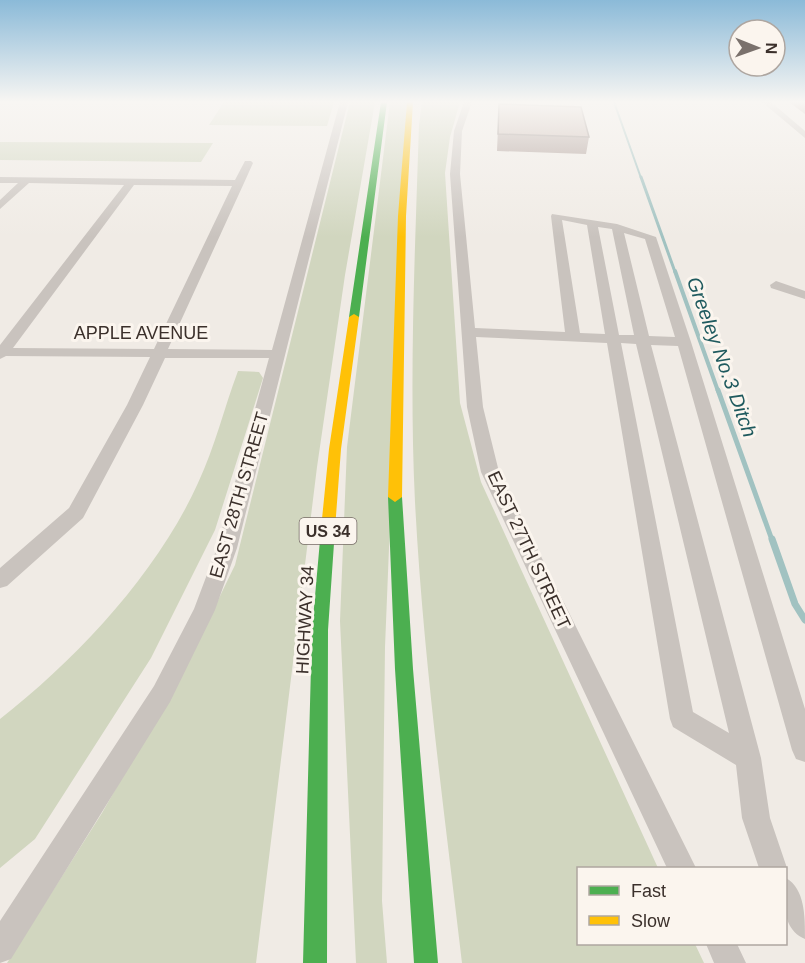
<svg xmlns="http://www.w3.org/2000/svg" width="805" height="963" font-family="Arial,sans-serif">
<style>
.green{fill:#d1d6bf}
.lines{fill:none;stroke-linecap:round;stroke-linejoin:round}
.stream-far4{stroke:#a1c2c1;stroke-width:2}
.stream-far3{stroke:#a1c2c1;stroke-width:3}
.stream-far2{stroke:#a1c2c1;stroke-width:4}
.stream-far1{stroke:#a1c2c1;stroke-width:5}
.stream{stroke:#a1c2c1;stroke-width:7}
.street{fill:#c9c3be;fill-rule:evenodd}
.fast{fill:#4caf50;fill-rule:evenodd}
.slow{fill:#ffc107;fill-rule:evenodd}
.wall{fill:#a89690}
.building{fill:#c3afa7;stroke:#887a75;stroke-width:1.5}
.labels{text-anchor:middle;dominant-baseline:central;stroke-width:6;stroke-linejoin:round;paint-order:stroke}
.shield{fill:#fbf5ee;stroke:#756b66;stroke-width:1.5}
.shield-label{font-size:16px;font-weight:bold;fill:#3b302b}
.street-label{font-size:18px;fill:#3b302b;stroke:#fbf5ee}
.water-label{font-size:20px;font-style:italic;fill:#1f5a5e;stroke:#fbf5ee}
</style>
<rect width="100%" height="100%" fill="#f0ebe5"/>
<!-- green -->
<path class="green" d="M224 102H334L327 126 209 125Z
M350 102H375L345 275 317 467 256 963H7L102 813 190 658 235 565Z
M390 102H407L385 647 382 901 387 963H356L340 621 347 447Z
M422 102H460L450 137 445 173 460 403 481 482 658 868H578V944H695L704 963H462C444 810 423 656 415 502 409 377 415 251 419 125Z
M0 142 213 143 201 162 0 160Z
M238 371 259 372 263 378 215 530 151 658 35 839 0 868V719C77 659 158 572 198 483 215 447 224 408 238 371Z"/>
<g class="lines">
<!-- stream-far4 -->
<path class="stream-far4" d="M614 102 641 178"/>
<!-- stream-far3 -->
<path class="stream-far3" d="M641 177 675 272"/>
<!-- stream-far2 -->
<path class="stream-far2" d="M675 271 718 391"/>
<!-- stream-far1 -->
<path class="stream-far1" d="M718 390 772 540"/>
<!-- stream -->
<path class="stream" d="M772 539 795 604 805 620"/>
<!-- street -->
<path class="street" d="M340 102H348L237 548 215 610 170 702 11 959 0 963V921L154 686 194 609 217 548 269 358H165L143 405 83 518 7 586 0 588V568L69 508 127 405 150 357 6 356 0 359V345L124 185 29 183 0 209V200L18 183H0V177L235 180 245 161H251L253 163 244 183 168 349 272 350ZM134 185 232 186 154 349 13 348Z
M464 102H472L462 131 460 174 475 328 565 332 551 216 552 214 617 224 656 237 691 342 805 709V762L796 759 792 750 678 346 651 345 761 758 770 818 787 868 786 872V868H759L742 818 736 765 673 727 670 719 607 343 476 337 483 407 499 472 696 868H667L481 472 467 407 450 174 454 131ZM562 220 587 225 605 334 580 333ZM598 227 612 229 634 335H619ZM624 233 645 239 675 337 649 336ZM621 343 636 344 729 733 693 712Z
M762 102H771L805 131V138Z
M776 281 805 291V299L771 288 770 285Z
M786 878C805 889 805 916 805 939 781 929 784 901 786 878Z
M706 944H737L746 963H714Z"/>
<!-- fast -->
<path class="fast" d="M381 102H387L359 317 354 320 349 317Z
M395 492 402 497 413 669 438 963H414L395 669 388 497Z
M328 524 333 525 335 529 328 630 327 963H303L312 630 321 529 323 525Z"/>
<!-- slow -->
<path class="slow" d="M407 102H413L406 216 402 497 395 502 388 497 398 216Z
M354 314 359 317 341 449 335 529 333 533H323L321 529 329 449 349 317Z"/>
</g>
<!-- wall -->
<path class="wall" d="M789 102H805V114Z
M499 104 589 137 586 154 497 151Z"/>
<!-- building -->
<path class="building" d="M499 104 581 107 589 137 498 134Z"/>
<!-- sky -->
<linearGradient id="sky" x2="0" y2="1"><stop stop-color="#8bbad8"/><stop offset="0.43" stop-color="#f8f6f3"/><stop offset="1" stop-color="#f8f6f3" stop-opacity="0"/></linearGradient>
<rect width="805" height="237" fill="url(#sky)"/>
<g class="labels">
<!-- shield labels -->
<rect class="shield" x="299.5" y="518" width="57" height="26" rx="4.5"/>
<g class="shield-label">
<text x="328" y="531">US 34</text>
</g>
<!-- street labels -->
<g class="street-label">
<text x="141" y="333">APPLE AVENUE</text>
<text transform="translate(239 495) rotate(-74)">EAST 28TH STREET</text>
<text transform="translate(529 550) rotate(65)">EAST 27TH STREET</text>
<text transform="translate(305 620) rotate(-87)">HIGHWAY 34</text>
</g>
<!-- water labels -->
<g class="water-label">
<text transform="translate(722 357) rotate(70)">Greeley No.3 Ditch</text>
</g>
</g>
<!-- legend -->
<rect x="577" y="867" width="210" height="78" fill="#fbf5ee" stroke="#aea6a0" stroke-width="1.5"/>
<rect x="589" y="886" width="30" height="9" fill="#4caf50" stroke="#aea6a0" stroke-width="1.5"/>
<text x="631" y="897" font-size="18" fill="#3b302b">Fast</text>
<rect x="589" y="916" width="30" height="9" fill="#ffc107" stroke="#aea6a0" stroke-width="1.5"/>
<text x="631" y="927" font-size="18" fill="#3b302b">Slow</text>
<!-- north arrow -->
<g transform="translate(757 48) rotate(91)"><circle r="28" fill="#fbf5ee" stroke="#aea6a0" stroke-width="1.5"/>
<path d="M0-4.5L10 22L0 15L-10 22Z" fill="#7a716c"/>
<text y="-9" font-size="16" font-weight="bold" text-anchor="middle" fill="#3b302b">N</text>
</g>
</svg>
